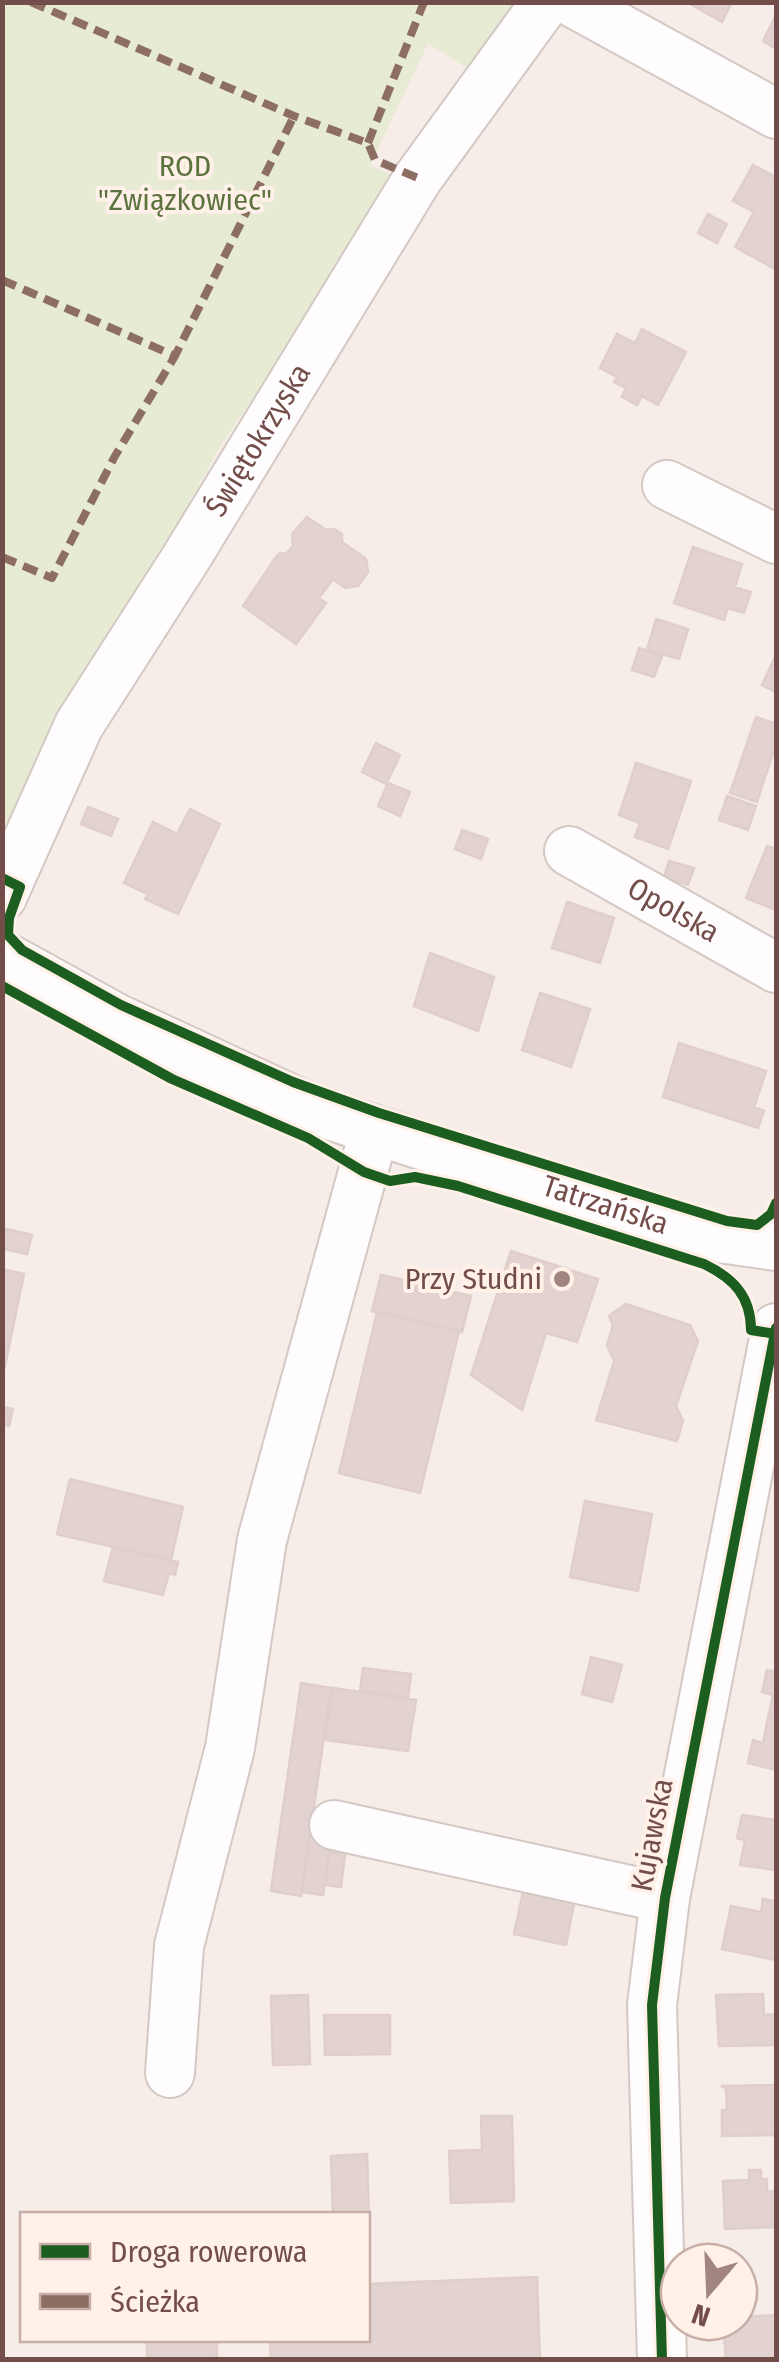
<svg xmlns="http://www.w3.org/2000/svg" width="779" height="2362" font-family="'Fira Sans Condensed',sans-serif">
<style>
.green{fill:#e8ebd3}
.building{fill:#e2d3d0;stroke:#dfceca;stroke-width:2.5}
.lines{fill:none;stroke-linecap:round;stroke-linejoin:round}
.minor-casing{stroke:#d4c8c5;stroke-width:52}
.minor{stroke:#fefcfc;stroke-width:48}
.quiet{stroke:#8d6e63;stroke-width:8;stroke-dasharray:15 8;stroke-linecap:butt}
.cycleway-casing{stroke:#fff0e8;stroke-width:16}
.cycleway{stroke:#1b5e20;stroke-width:10}
.poi-dot{fill:#a18581;stroke:#fff0e8;stroke-width:4}
.labels{text-anchor:middle;dominant-baseline:central;stroke-width:8;stroke-linejoin:round;paint-order:stroke}
.park-label{font-size:30px;fill:#5d733f;stroke:#fff0e8}
.street-label{font-size:30px;fill:#734d49;stroke:#fff0e8}
.poi-label{font-size:30px;fill:#734d49;stroke:#fff0e8;text-anchor:end}
</style>
<rect width="100%" height="100%" fill="#f6ede8"/>
<!-- green -->
<path class="green" d="M3 3H532L481 76 428 44 370 165 408 182 224 440 67 722 3 828Z"/>
<!-- building -->
<path class="building" d="M687 2H732L722 22Z
M776 15V49L763 41Z
M753 165 776 177 773 183 776 185V261L773 268 735 247 754 212 733 201Z
M708 214 727 224 717 243 698 233Z
M642 329 686 352 658 405 642 396 637 405 622 397 626 388 614 382 617 377 600 368 617 334 635 343Z
M307 517 326 530 334 529 342 534V542L366 559 368 572 358 586 345 588 333 579 319 598 326 603 296 644 243 606 276 557 280 553 286 554 293 546 292 534Z
M693 547 742 564 735 587 751 592 744 613 728 608 724 620 674 603Z
M656 619 688 629 679 659 647 650Z
M639 648 662 656 654 677 632 670Z
M776 655V692L762 685Z
M756 717 776 724V744L757 802 730 793Z
M376 743 400 755 386 784 362 772Z
M636 763 691 781 668 849 635 837 640 823 619 815Z
M388 783 410 792 400 816 378 806Z
M727 796 756 806 748 830 719 820Z
M88 807 118 819 111 836 81 824Z
M190 809 220 824 178 914 145 899 148 894 124 883 153 822 177 834Z
M462 830 488 839 481 859 455 849Z
M767 846 776 849V910L746 898Z
M669 861 694 868 688 885 664 877Z
M567 902 614 918 600 963 552 948Z
M430 953 494 977 478 1031 414 1006Z
M540 993 590 1009 571 1067 522 1050Z
M679 1043 766 1071 754 1107 764 1111 758 1128 663 1097Z
M2 1228 32 1235 27 1254 2 1249Z
M511 1251 598 1279 577 1342 546 1333 522 1410 471 1375Z
M2 1269 24 1274 2 1380Z
M381 1275 412 1282 422 1277 433 1280 439 1289 471 1296 462 1332 372 1311Z
M626 1304 690 1325 698 1341 676 1406 683 1421 677 1441 596 1420 614 1361 607 1345 613 1325 609 1316Z
M377 1312 459 1331 420 1493 339 1473Z
M2 1407 13 1409 9 1426 2 1424Z
M70 1479 183 1507 171 1560 57 1534Z
M585 1501 652 1514 638 1591 570 1577Z
M113 1547 178 1562 175 1575 169 1573 163 1595 104 1581Z
M591 1657 622 1665 612 1702 582 1694Z
M363 1668 411 1674 408 1697 360 1691Z
M767 1670 776 1672V1719L768 1718 773 1695 762 1692Z
M301 1683 331 1688 301 1896 271 1891Z
M333 1688 416 1700 408 1751 325 1740Z
M768 1718 776 1719V1770L748 1763 753 1740 763 1743Z
M742 1815 776 1820V1870L740 1865 745 1840 737 1838Z
M310 1832 331 1835 323 1895 302 1892Z
M329 1852 345 1854 341 1887 325 1885Z
M525 1883 576 1894 566 1945 514 1934Z
M763 1899 776 1901V1960L722 1949 731 1906 761 1912Z
M763 1994 764 2015 776 2014V2045L719 2046 716 1995Z
M308 1995 310 2064 273 2065 271 1996Z
M324 2015H390V2054L325 2055Z
M776 2085V2135L722 2136V2110H727L726 2088 721 2086Z
M481 2116H512L514 2201 451 2203 449 2151 482 2150Z
M367 2154 369 2222 368 2214H333L331 2156Z
M749 2170H761V2179H767V2192L776 2191V2227L725 2229 723 2181 749 2180Z
M537 2277 540 2360H271L270 2340H368V2284Z
M776 2315V2360H726L723 2322H739V2317Z
M147 2340H217V2360H147Z"/>
<g class="lines">
<!-- minor casing -->
<g class="minor-casing">
<g id="minor">
<path d="M572 2 776 114"/>
<path d="M667 485 776 539"/>
<path id="s1" d="M569 851 776 968"/>
<path id="s2" d="M2 897 79 725 186 558 418 178 546 2"/>
<path id="s3" d="M2 955 116 1018 314 1110 698 1235 776 1246"/>
<path d="M334 1825 665 1898"/>
<path d="M170 2073 179 1946 230 1748 262 1540 374 1132"/>
<path d="M662 2360 652 2005 665 1898 776 1328"/>
</g>
</g>
<!-- minor -->
<use href="#minor" class="minor"/>
<!-- quiet -->
<path class="quiet" d="M31 2 294 116 368 143 375 160 418 178
M368 143 424 2
M2 280 175 356 294 116
M2 557 52 578 115 456 175 356"/>
<!-- cycleway casing -->
<g class="cycleway-casing">
<path id="cycleway" d="M2 878 20 887 9 918 8 935 22 950 121 1005 293 1082 379 1113 727 1221 757 1225 771 1214 776 1203
M2 986 172 1079 308 1138 364 1172 390 1181 415 1177 458 1186 704 1264C733 1278 751 1296 751 1330L776 1334
M662 2360 652 2005 665 1898 776 1328"/>
</g>
<!-- cycleway -->
<use href="#cycleway" class="cycleway"/>
</g>
<!-- markers -->
<circle class="poi-dot" cx="562" cy="1279" r="10"/>
<g class="labels">
<!-- park labels -->
<g class="park-label">
<text x="185" y="166">ROD<tspan x="185" dy="34">"Związkowiec"</tspan></text>
</g>
<!-- street labels -->
<g class="street-label">
<text stroke="none"><textPath href="#s2" startOffset="525">Świętokrzyska</textPath></text>
<text stroke="none"><textPath href="#s1" startOffset="120">Opolska</textPath></text>
<text stroke="none"><textPath href="#s3" startOffset="655">Tatrzańska</textPath></text>
<text transform="translate(652 1835) rotate(-79)">Kujawska</text>
</g>
<!-- poi labels -->
<g class="poi-label">
<text x="542" y="1279">Przy Studni</text>
</g>
</g>
<!-- border -->
<rect width="779" height="2362" fill="none" stroke="#734d49" stroke-width="10"/>
<!-- legend -->
<rect x="20" y="2212" width="350" height="130" fill="#fff0e8" stroke="#c7afa8" stroke-width="2.5"/>
<rect x="40" y="2244" width="50" height="15" fill="#1b5e20" stroke="#c7afa8" stroke-width="2.5"/>
<text x="110" y="2262" font-size="30" fill="#734d49">Droga rowerowa</text>
<rect x="40" y="2294" width="50" height="15" fill="#8d6e63" stroke="#c7afa8" stroke-width="2.5"/>
<text x="110" y="2312" font-size="30" fill="#734d49">Ścieżka</text>
<!-- north arrow -->
<g transform="translate(709 2292) rotate(199)"><circle r="48" fill="#fff0e8" stroke="#c7afa8" stroke-width="2.5"/>
<path d="M0-8L18 38L0 25L-18 38Z" fill="#a18581"/>
<text y="-15" font-size="28" font-weight="bold" text-anchor="middle" fill="#734d49">N</text>
</g>
</svg>
